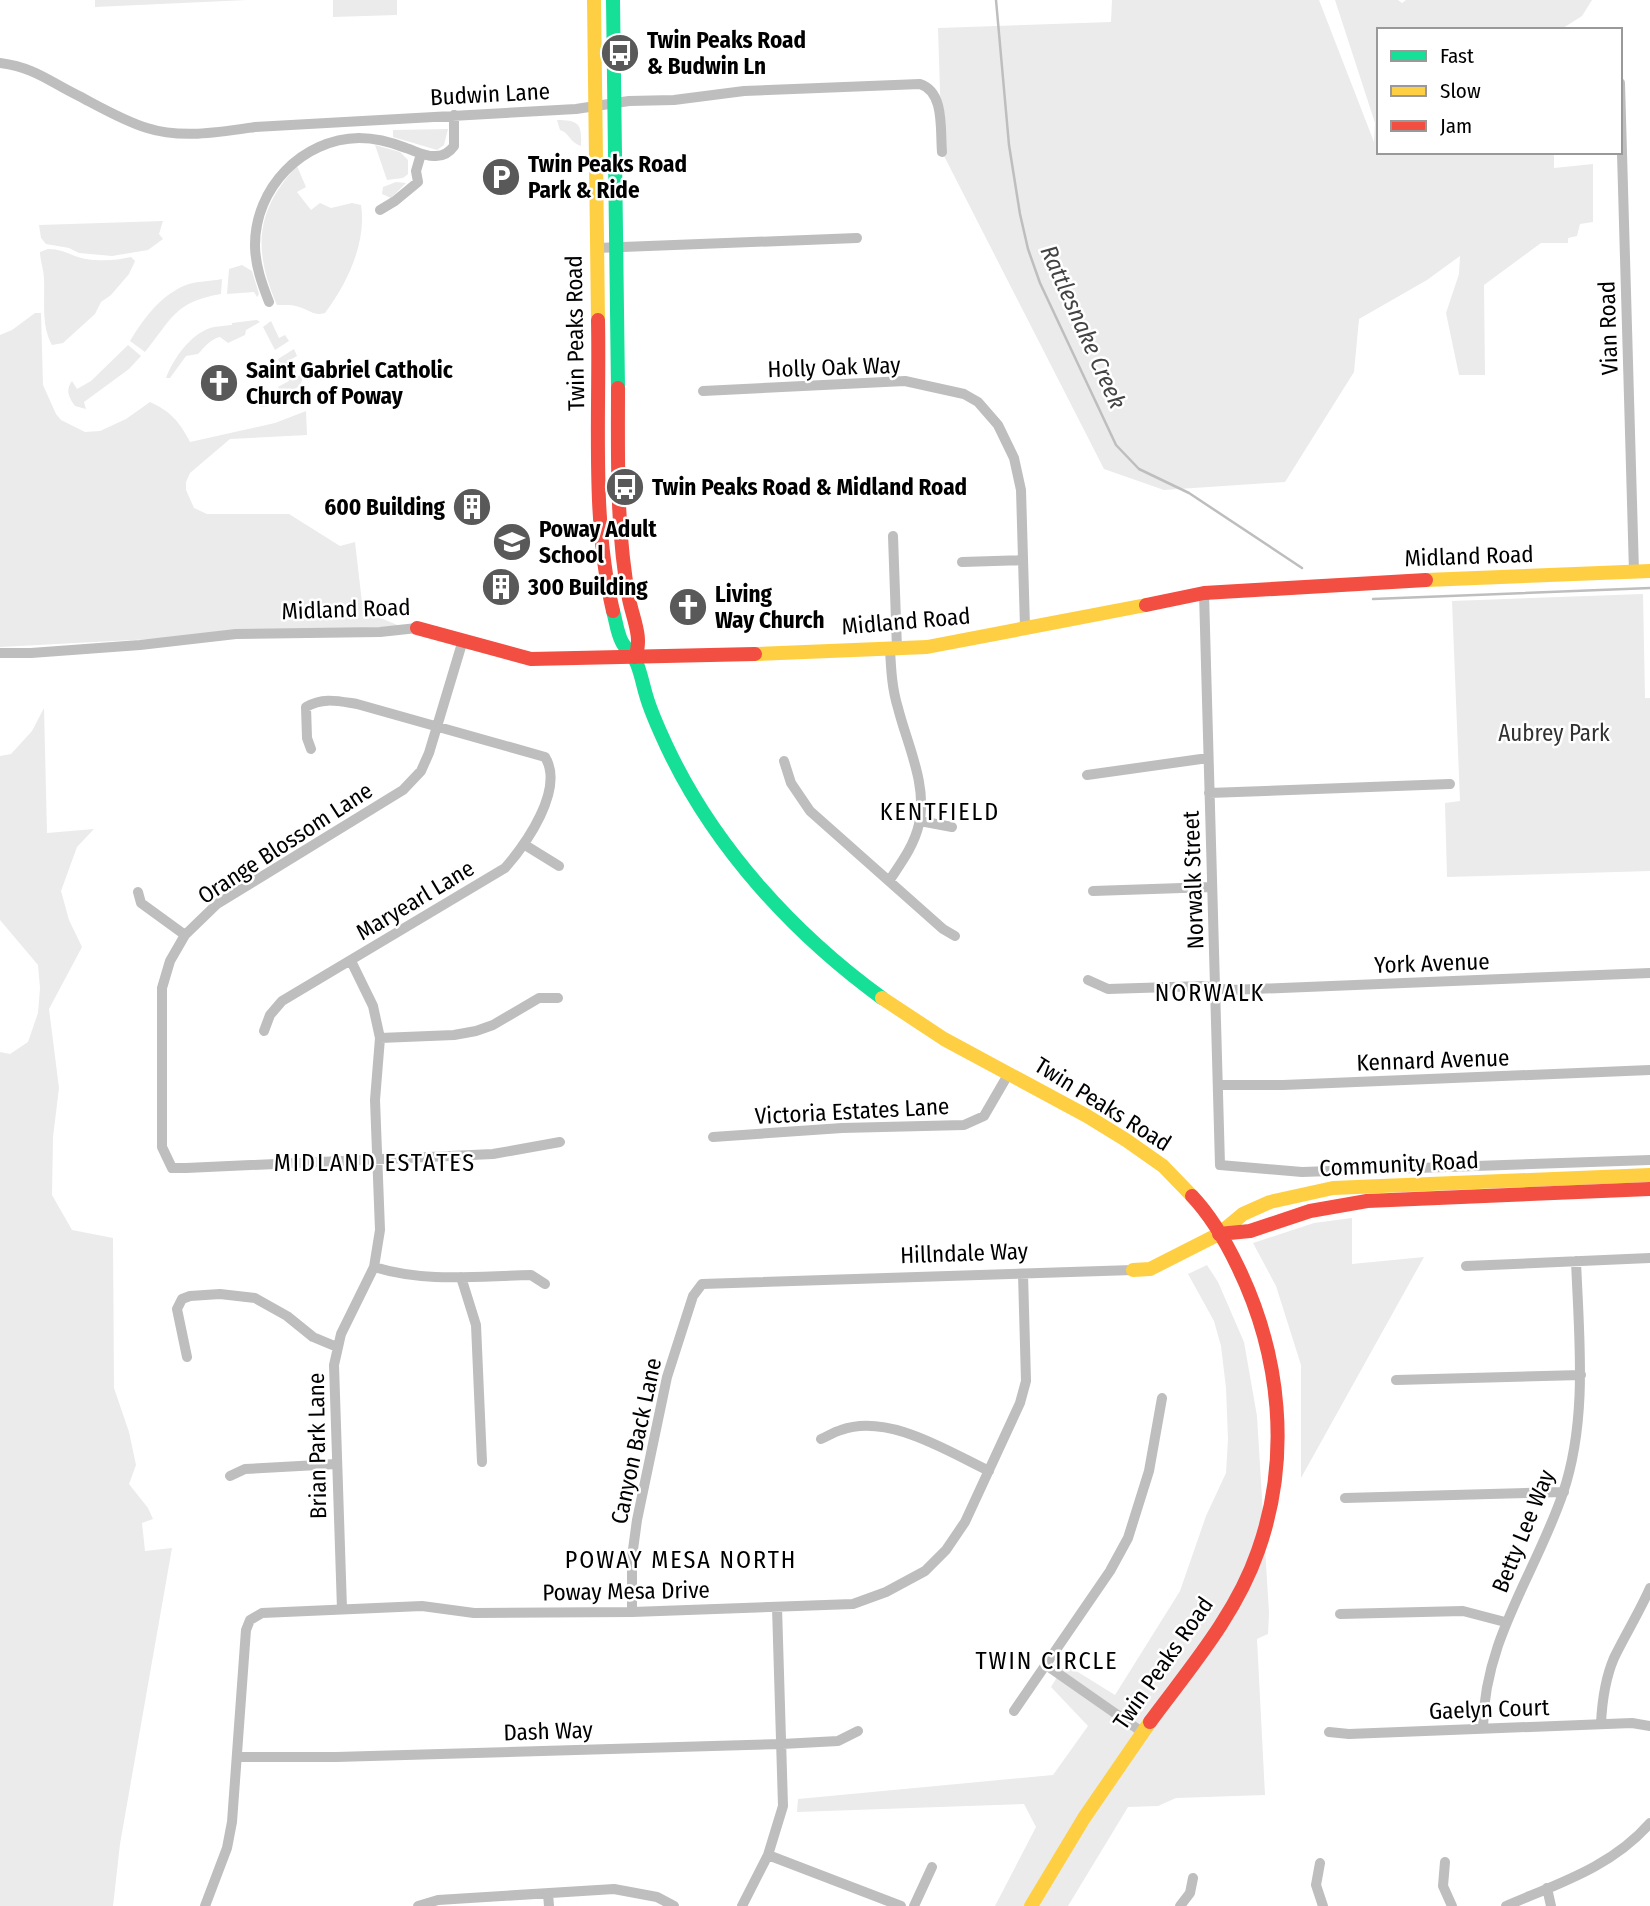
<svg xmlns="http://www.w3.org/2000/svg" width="1650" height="1906" font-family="'Fira Sans Condensed',sans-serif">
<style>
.green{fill:#ebebeb}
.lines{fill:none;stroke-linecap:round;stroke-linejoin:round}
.stream{stroke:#bebebe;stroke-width:2.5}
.street{stroke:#bebebe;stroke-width:10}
.fast{stroke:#16e098;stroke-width:14}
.slow{stroke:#ffcf43;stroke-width:14}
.jam{stroke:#f24e42;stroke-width:14}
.labels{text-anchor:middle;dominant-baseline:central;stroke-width:5;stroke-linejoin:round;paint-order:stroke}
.poi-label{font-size:23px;font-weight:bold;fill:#000;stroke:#fff;text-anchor:start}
.street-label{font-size:23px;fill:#000;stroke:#fff}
.park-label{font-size:23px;fill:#323232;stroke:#fff}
.water-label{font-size:24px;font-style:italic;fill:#434343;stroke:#fff}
.neighbourhood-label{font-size:24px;letter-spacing:2px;fill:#000;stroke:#fff}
</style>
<rect width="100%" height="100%" fill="#fff"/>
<!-- green -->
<path class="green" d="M95 0H247L95 7Z
M333 0H397V15L333 17Z
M1112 0H1319L1374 142 1375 123 1335 0H1398L1402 3 1406 0H1592L1582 16 1560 30H1379V152H1554V168L1593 164V222L1580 224 1577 236 1568 238V243H1541L1484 285 1485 375H1459L1446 313 1459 274 1460 256 1427 280 1359 319 1354 372 1285 482 1164 490 1104 469 942 152 938 28 1111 22Z
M557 120C579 120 582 124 581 146 570 143 569 132 560 130Z
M448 129 444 145 437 150 393 137V130Z
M375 145 400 152 408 160V174L403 178 387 180Z
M297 166 306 187 297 192 311 210 320 203 331 208 352 203 361 205C367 242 347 284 325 313 314 316 311 311 302 308 293 304 286 305 277 305 253 250 255 211 297 166Z
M396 182 406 183 391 198 382 194 383 187Z
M163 221 159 234 163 239 148 250 112 256 79 253 69 248 46 244 41 238 39 225Z
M48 249C59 249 65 252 75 256 90 262 115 261 131 257L135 261 129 274 111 295 101 302 95 314 63 343 52 345C41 326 45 301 44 279 44 270 40 261 40 252Z
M242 265 252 271 259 294 257 297 254 292 227 294 229 269Z
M222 279 221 294C174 302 172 319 145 352L130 341C144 318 162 293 189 284 199 281 212 281 222 279Z
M35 313H41L43 385 56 414 61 420 85 432 100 431 126 419 150 402C170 411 180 422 190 442L275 423 306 411 307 435 230 439 190 473 186 482V490L194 508 207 514H289L340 546 355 542 363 611 400 626 0 647V335L12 330Z
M257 320 260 322 246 330 245 335 228 343 220 337C210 339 204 348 198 354L186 356 170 378H166C173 359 190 335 210 328 217 326 224 326 232 325V323Z
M271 321 279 338 285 335 289 341 275 350 263 327Z
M128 345 141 356 129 369 84 402 86 409 75 406C69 398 65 390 72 381L77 389 91 381Z
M294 349 297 356 290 360 298 376 303 374C303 387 293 392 282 393L278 387 289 381 278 359Z
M276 389 278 394C275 402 270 407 261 407L253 400Z
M1643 594 1645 698H1650V871L1447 877 1445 803 1460 801 1452 601Z
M44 708 47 833 94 829 77 847 61 891 69 920 82 947 49 1009 59 1088 53 1137 52 1195 72 1230 113 1238 114 1388 129 1432 136 1465 129 1484 148 1508 153 1519 142 1523 145 1551 172 1548 120 1844 113 1906H0V1052L10 1054 28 1042 38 1013 40 988 38 965 0 920V756L11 754 32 731Z
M1352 1218V1264L1424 1257 1301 1478V1365L1276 1286 1253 1243 1314 1223Z
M1207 1265 1218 1282 1244 1342 1257 1416 1269 1613 1268 1634 1257 1639 1265 1795 1176 1798 1158 1806 1128 1807 1068 1906H995L1036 1827 1024 1804 797 1812 798 1799 1053 1775 1088 1726 1051 1687 1065 1664 1115 1695 1180 1591 1206 1516 1226 1473 1228 1439 1226 1388 1221 1346 1214 1321 1188 1274Z"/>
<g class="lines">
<!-- stream -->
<path class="stream" d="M996 0 1009 145 1020 214 1028 249 1040 283 1116 445 1139 469 1189 493 1302 568
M1373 599 1650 588"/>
<!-- street -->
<path class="street" d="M0 63C36 68 48 81 79 96 100 107 124 121 147 128 181 139 221 132 255 127L576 109 629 101 674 100 744 91 920 84C945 92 940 130 942 152
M1620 83 1634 572
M380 210 395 201 418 182 416 171 421 154
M597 248 857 238
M269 302C262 284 255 265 255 245 255 188 302 139 359 138 375 138 391 142 406 148 416 151 425 157 436 156 444 156 449 153 454 146V115
M703 391 905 381 964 394 978 402 998 425 1014 458 1021 490 1025 627
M893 536 897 649
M962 562 1023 560
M1204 593 1220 1165 1302 1172 1650 1160
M463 640 429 753 421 771 403 790 217 904 185 935 170 961 162 988V1147L172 1168H186L493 1154 560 1142
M0 653H31L140 645 236 634 380 632 417 628
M784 761 791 783 810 811 943 929 955 936
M1087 775 1208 758
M1209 793 1450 784
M920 821 952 827
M525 845 559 866
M889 881C901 863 914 846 919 824 928 786 907 744 898 708 892 689 891 669 890 649
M1093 891 1212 887
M138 892 141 903 185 935
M1088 980 1108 989 1203 986 1230 990 1650 973
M264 1031 270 1015 282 1001 505 868C526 844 565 789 545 757L357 704C338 701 323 697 306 707L307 738 311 749
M380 1038 454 1035 476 1031 493 1025 539 998H558
M1218 1085H1283L1650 1070
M713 1137 842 1128 964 1125 984 1116 1009 1073
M1466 1266 1650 1258
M374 1267C427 1283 476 1276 531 1275L545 1284
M461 1277 476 1325 482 1462
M187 1357 177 1309 182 1299 190 1296 220 1294 255 1298 287 1316 313 1337 337 1347
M1396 1380 1581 1375
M821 1439C828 1436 834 1432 841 1430 888 1413 947 1451 989 1471
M230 1476 245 1469 336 1464
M1345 1498 1564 1492
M342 1609 334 1365 341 1334 374 1267 380 1230 375 1100 380 1038 373 1006 351 961
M632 1612V1557L637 1520 667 1377 693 1296 702 1284 1133 1270
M1340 1614 1463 1611 1505 1622
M1046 1665 1142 1732
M1014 1711 1110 1571 1128 1538 1149 1471 1162 1398
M1601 1724C1602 1702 1605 1679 1614 1658 1625 1635 1639 1613 1650 1588
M1483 1728C1484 1639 1535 1575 1563 1493 1588 1419 1579 1338 1576 1261
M1329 1732 1349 1734 1632 1723 1650 1726
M237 1757H336L782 1744 838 1741 858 1731
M768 1855 901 1906
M1445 1862 1443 1886 1452 1906
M1320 1863 1316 1885 1323 1906
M1547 1888 1551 1906
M548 1894 549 1906
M205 1906 227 1848 232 1822 246 1630 250 1620 262 1613 422 1606 474 1613 632 1612 853 1604 886 1592 925 1571 946 1550 965 1522 1020 1403 1026 1381 1023 1274
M418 1906 438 1900 614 1889 657 1897 674 1906
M742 1906 768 1855 783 1806 777 1607
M914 1906 932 1867
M1180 1906 1190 1893 1193 1878
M1506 1906C1557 1884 1612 1867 1650 1823"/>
<!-- fast -->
<path class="fast" d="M613 0 618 388
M613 611C616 621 617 633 622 642 626 650 634 655 637 664 641 674 643 685 646 695 651 713 660 732 668 749 715 848 794 934 882 998"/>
<!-- slow -->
<path class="slow" d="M594 0 598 320
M1426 580 1650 571
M755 654 927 647 1146 605
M882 998 944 1039 1087 1116 1126 1140 1163 1166 1192 1196
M1219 1234 1243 1214 1270 1202 1333 1188 1650 1175
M1133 1270 1150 1269 1219 1234
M1031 1906 1084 1818 1150 1722"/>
<!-- jam -->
<path class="jam" d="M598 320C600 416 591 517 613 611
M618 388C618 458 616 530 629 599 633 619 643 638 635 657
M1146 605 1204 593 1426 580
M417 628 531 659 755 654
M1219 1234 1250 1231 1310 1211 1367 1201 1650 1189
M1150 1722C1189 1669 1236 1615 1258 1551 1291 1458 1281 1356 1238 1267 1226 1242 1211 1216 1192 1196"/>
</g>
<!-- icons -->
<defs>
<g id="bus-disc" transform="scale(2.0125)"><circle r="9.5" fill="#595959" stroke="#fff"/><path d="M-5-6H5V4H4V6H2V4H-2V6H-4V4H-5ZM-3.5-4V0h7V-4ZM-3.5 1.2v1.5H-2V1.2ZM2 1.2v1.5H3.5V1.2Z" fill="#fff"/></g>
<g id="parking-disc" transform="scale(2.0125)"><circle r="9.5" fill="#595959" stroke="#fff"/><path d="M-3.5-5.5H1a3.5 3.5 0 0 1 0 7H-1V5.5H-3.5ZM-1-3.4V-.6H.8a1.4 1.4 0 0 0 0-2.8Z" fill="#fff"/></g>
<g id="church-disc" transform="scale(2.0125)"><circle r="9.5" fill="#595959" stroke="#fff"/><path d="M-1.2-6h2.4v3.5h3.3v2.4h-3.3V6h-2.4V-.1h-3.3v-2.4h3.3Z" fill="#fff"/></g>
<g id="building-disc" transform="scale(2.0125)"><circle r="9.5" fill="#595959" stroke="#fff"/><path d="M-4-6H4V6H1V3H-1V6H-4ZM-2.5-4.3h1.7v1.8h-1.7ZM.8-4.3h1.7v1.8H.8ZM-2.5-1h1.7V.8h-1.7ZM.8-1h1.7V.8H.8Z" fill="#fff"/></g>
<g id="school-disc" transform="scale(2.0125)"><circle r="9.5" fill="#595959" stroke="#fff"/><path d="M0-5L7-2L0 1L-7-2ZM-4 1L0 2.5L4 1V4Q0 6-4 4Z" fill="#fff"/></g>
</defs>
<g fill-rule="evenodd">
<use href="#bus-disc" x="620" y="53"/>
<use href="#parking-disc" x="501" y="177"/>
<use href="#church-disc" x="219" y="383"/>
<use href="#bus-disc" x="625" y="487"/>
<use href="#building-disc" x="472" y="507"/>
<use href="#school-disc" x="512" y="542"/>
<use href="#building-disc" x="501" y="587"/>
<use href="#church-disc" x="688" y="607"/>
</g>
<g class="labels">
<!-- poi labels -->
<g class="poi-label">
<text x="647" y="40">Twin Peaks Road<tspan x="647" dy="26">&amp; Budwin Ln</tspan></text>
<text x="528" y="164">Twin Peaks Road<tspan x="528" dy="26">Park &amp; Ride</tspan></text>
<text x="246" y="370">Saint Gabriel Catholic<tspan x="246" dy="26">Church of Poway</tspan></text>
<text x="652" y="487">Twin Peaks Road &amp; Midland Road</text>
<text x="445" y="507" text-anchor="end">600 Building</text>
<text x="539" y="529">Poway Adult<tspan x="539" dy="26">School</tspan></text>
<text x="528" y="587">300 Building</text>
<text x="715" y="594">Living<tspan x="715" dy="26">Way Church</tspan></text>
</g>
<!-- street labels -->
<g class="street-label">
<text transform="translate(490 94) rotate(-3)">Budwin Lane</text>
<text transform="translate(1608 328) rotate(-92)">Vian Road</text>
<text transform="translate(575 333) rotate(-91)">Twin Peaks Road</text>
<text transform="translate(834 367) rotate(-2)">Holly Oak Way</text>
<text transform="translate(1469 556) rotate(-2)">Midland Road</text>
<text transform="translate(346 609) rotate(-2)">Midland Road</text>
<text transform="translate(906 621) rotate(-5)">Midland Road</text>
<text transform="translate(285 843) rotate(-33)">Orange Blossom Lane</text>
<text transform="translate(1193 880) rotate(-92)">Norwalk Street</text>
<text transform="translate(415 900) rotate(-31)">Maryearl Lane</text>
<text transform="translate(1432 963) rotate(-2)">York Avenue</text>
<text transform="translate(1433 1060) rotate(-2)">Kennard Avenue</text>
<text transform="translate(1103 1104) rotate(32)">Twin Peaks Road</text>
<text transform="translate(852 1111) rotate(-3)">Victoria Estates Lane</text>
<text transform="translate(1399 1164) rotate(-3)">Community Road</text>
<text transform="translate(964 1253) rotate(-2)">Hillndale Way</text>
<text transform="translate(636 1441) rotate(-78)">Canyon Back Lane</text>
<text transform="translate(317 1446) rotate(-91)">Brian Park Lane</text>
<text transform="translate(1523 1531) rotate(-68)">Betty Lee Way</text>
<text transform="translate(626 1591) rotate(-1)">Poway Mesa Drive</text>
<text transform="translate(1163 1663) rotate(-55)">Twin Peaks Road</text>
<text transform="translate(1489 1709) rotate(-2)">Gaelyn Court</text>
<text transform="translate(548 1731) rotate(-2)">Dash Way</text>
</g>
<!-- park labels -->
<g class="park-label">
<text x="1554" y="733">Aubrey Park</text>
</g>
<!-- water labels -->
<g class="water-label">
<text transform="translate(1083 327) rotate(66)">Rattlesnake Creek</text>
</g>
<!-- neighbourhood labels -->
<g class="neighbourhood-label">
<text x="940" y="812">KENTFIELD</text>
<text x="1210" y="993">NORWALK</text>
<text x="375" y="1163">MIDLAND ESTATES</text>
<text x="681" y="1560">POWAY MESA NORTH</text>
<text x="1047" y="1661">TWIN CIRCLE</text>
</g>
</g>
<!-- legend -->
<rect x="1377" y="28" width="245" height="126" fill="#ffffff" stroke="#999999" stroke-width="2"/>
<rect x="1391" y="51" width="35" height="10" fill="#16e098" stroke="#999999" stroke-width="2"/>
<text x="1440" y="63" font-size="21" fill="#000000">Fast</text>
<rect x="1391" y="86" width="35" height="10" fill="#ffcf43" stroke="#999999" stroke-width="2"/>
<text x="1440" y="98" font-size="21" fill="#000000">Slow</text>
<rect x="1391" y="121" width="35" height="10" fill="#f24e42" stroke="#999999" stroke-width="2"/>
<text x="1440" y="133" font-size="21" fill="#000000">Jam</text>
</svg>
